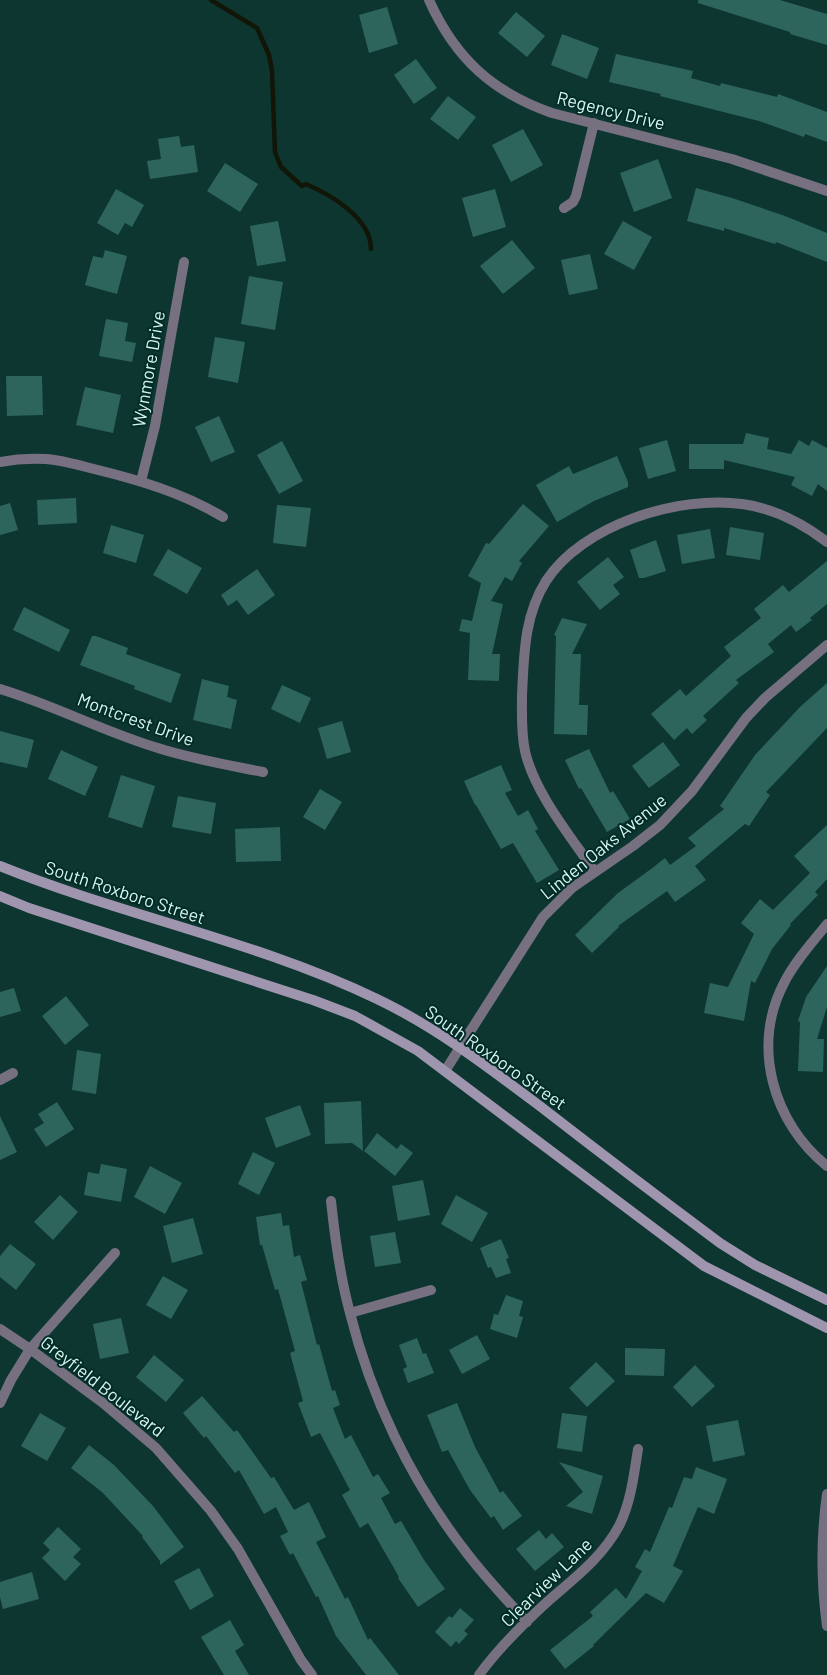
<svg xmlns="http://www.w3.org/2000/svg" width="827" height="1675" font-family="Barlow,sans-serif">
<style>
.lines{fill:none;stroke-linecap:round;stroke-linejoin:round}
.stream{stroke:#111607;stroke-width:4.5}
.building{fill:#2d655d}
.street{stroke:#777080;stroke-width:10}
.secondary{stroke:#9f95ae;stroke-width:10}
.labels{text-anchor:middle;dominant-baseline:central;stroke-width:4;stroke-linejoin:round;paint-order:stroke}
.street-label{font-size:18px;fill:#daf5f0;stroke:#012c27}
</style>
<rect width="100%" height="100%" fill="#0d3631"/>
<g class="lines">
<!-- stream -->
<path class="stream" d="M211 0 257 28 269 55 272 71 275 152 281 167 302 186 306 184C331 195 371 218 371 249"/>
</g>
<!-- building -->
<path class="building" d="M698 0H780L827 14V45L790 34V32L698 3Z
M387 7 398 44 369 53 359 15Z
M516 12 545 36 527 57 498 33Z
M562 34 599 48 587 79 551 65Z
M616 54 693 71 691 78 720 86 721 83 777 97 778 94 827 112V142L805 134 804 137 759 121 660 96 661 94 609 82Z
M416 59 437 88 414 104 394 75Z
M448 96 476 117 458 140 430 119Z
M523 129 543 165 511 182 492 145Z
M179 136 181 147 194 145 198 172 150 179 147 161 161 159 158 139Z
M658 159 672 198 634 212 620 173Z
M225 163 258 184 240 212 207 191Z
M696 188 732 198 785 216 827 233V262L776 242 775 244 724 228V231L687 221Z
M116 189 144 205 132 227 125 223 118 235 97 223Z
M495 189 506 227 473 237 462 198Z
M278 221 286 261 257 266 250 226Z
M623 221 652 237 634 270 604 254Z
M512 240 535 268 503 294 480 266Z
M105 250 127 256 117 294 85 285 93 256 103 258Z
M590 254 598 289 569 295 561 260Z
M249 276 283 282 275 330 241 324Z
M106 319 128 323 125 341 136 343 132 362 99 356Z
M215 337 245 342 238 383 208 377Z
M6 376H42L43 415 7 416Z
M85 387 121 395 113 433 76 425Z
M219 416 235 452 211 462 195 427Z
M746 433 769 438 767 449 791 454 799 440 809 446 812 440 827 448V491L818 484 812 496 791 485 795 477 724 460V469H689V444H743Z
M667 440 676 471 648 479 639 448Z
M282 441 303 481 279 494 257 455Z
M617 456 628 482V487L594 501 557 522 536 485 569 466 573 474Z
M76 498 77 523 38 525 37 500Z
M10 503 18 530 0 535V506Z
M523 504 549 526 519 561 522 563 512 581 505 577 491 601 503 604 492 654H500L499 681 468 680 470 633 459 631 462 619 472 621 481 583 468 576 486 543 489 544Z
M277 505 311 508 306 547 273 543Z
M111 525 144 535 136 563 103 553Z
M730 527 764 533 760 560 726 555Z
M710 529 715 558 682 564 677 535Z
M656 540 666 571 644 578H639L630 550Z
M168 549 202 568 187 594 153 575Z
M608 557 624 577 613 585 620 594 600 610 577 582Z
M827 561V604L810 618 812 620 796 632 791 625 768 644 774 652 736 680 739 683 703 716 707 720 692 734 687 728 674 740 651 714 680 689 686 696 731 656 724 647 761 618 754 609 783 585 789 592Z
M257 569 275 595 248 615 237 600 228 606 221 595Z
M24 607 70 630 59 652 13 630Z
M562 618 587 624 572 654H581L579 705H588L587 735 554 734 556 636 554 635Z
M92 636H96L128 648 126 654 181 674 171 703 134 689 135 686 80 665Z
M202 679 229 686 227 697 237 700 231 729 193 720Z
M827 683V728L766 792 770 795 749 826 745 824 695 866 706 880 675 902 667 891 618 926 619 927 592 953 575 935 618 893 651 869 665 858 670 865 696 846 688 838 724 809 720 806 755 755 801 706Z
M282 685 311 698 300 723 271 709Z
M342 721 351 752 327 759 318 728Z
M0 731 34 740 27 768 0 762Z
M663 742 680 765 649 788 632 766Z
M589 749 610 793 613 791 630 819 607 832 581 788 579 789 565 760Z
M61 750 98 767 85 796 48 779Z
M501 765 512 790 505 793 518 816 528 810 538 829 535 831 559 870 537 883 513 843 501 849 476 805H475L464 781Z
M121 775 155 786 142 828 108 817Z
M320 789 342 802 325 830 303 817Z
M178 796 216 803 211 834 172 827Z
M827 825V879L815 892 818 895 790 924 791 925 772 949 755 983 751 981 744 1021 704 1013 710 983 728 987 754 934 741 923 760 899 773 910 810 873 794 856Z
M280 827 281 861 236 862 235 829Z
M827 966V1007L817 1039H824L823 1072 798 1071 800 1022 798 1021 806 997Z
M14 988 21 1011 0 1017V992Z
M66 996 89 1025 65 1045 42 1016Z
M77 1050 101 1054 96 1094 72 1090Z
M361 1101 363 1151 352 1143 325 1144 324 1103Z
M57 1102 74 1129 46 1147 34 1129 44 1123 38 1114Z
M300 1105 311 1135 276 1148 265 1118Z
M0 1116 17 1152 0 1160Z
M377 1133 397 1149 401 1144 413 1153 395 1176 364 1151Z
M253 1152 275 1163 259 1195 238 1184Z
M101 1164 127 1169 121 1202 84 1195 88 1172 99 1174Z
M150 1166 182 1183 165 1214 134 1197Z
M423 1180 430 1215 398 1221 392 1186Z
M60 1195 78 1212 53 1240 34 1222Z
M456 1195 488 1213 472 1242 441 1224Z
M281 1213 283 1226 289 1225 294 1257 300 1255 307 1280 301 1282 317 1345 319 1344 332 1391 335 1390 340 1405 333 1408 345 1439 351 1435 373 1477 378 1474 390 1493 381 1498 395 1524 401 1521 424 1560 445 1589 418 1607 398 1578 399 1577 368 1523 360 1528 342 1495 350 1490 320 1433 311 1437 298 1403 303 1401 290 1353 295 1351 278 1289 275 1290 262 1245H260L256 1217Z
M193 1218 203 1254 172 1263 163 1226Z
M395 1232 401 1263 375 1267 370 1236Z
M501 1239 509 1258 506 1259 511 1273 496 1278 491 1267 488 1268 480 1248Z
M10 1244 36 1264 16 1290 0 1277V1256Z
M163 1276 188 1290 171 1319 146 1305Z
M506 1295 523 1301 519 1316 523 1317 517 1338 490 1329 494 1314 498 1315Z
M121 1318 129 1353 100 1359 93 1324Z
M477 1335 490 1359 462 1374 449 1350Z
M417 1338 423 1354 426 1353 434 1373 408 1383 403 1369 407 1367 399 1345Z
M625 1348 665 1349 664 1376 625 1375Z
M154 1355 184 1380 166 1402 136 1377Z
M596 1362 615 1381 587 1407 569 1388Z
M695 1365 715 1386 692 1407 673 1387Z
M202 1396 234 1432 237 1430 271 1478 274 1477 294 1510 309 1502 326 1537 316 1542 345 1599 348 1597 368 1640 370 1638 399 1675H366L336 1636 318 1596 316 1597 293 1553 290 1555 280 1536 288 1532 276 1507 264 1514 239 1470 235 1473 206 1436 204 1438 183 1413Z
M457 1403 475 1447 500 1493 503 1491 522 1516 503 1530 494 1516 491 1518 470 1490 448 1450 442 1452 427 1415Z
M40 1413 66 1428 47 1461 21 1446Z
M562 1413 587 1416 582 1452 557 1448Z
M738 1420 745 1455 713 1462 706 1426Z
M89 1445 114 1465 153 1506 184 1547 160 1565V1561L142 1537 143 1536 102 1492 71 1468Z
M559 1462 603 1476 592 1514 566 1506 583 1492Z
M696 1467 727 1479 714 1514 698 1507 673 1566 683 1571 664 1603 646 1593 593 1645 594 1646 565 1669 550 1650 593 1616 590 1612 616 1588 626 1599 642 1571 635 1567 645 1549 650 1552 669 1507 672 1508 684 1477 692 1479Z
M58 1527 81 1549 73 1557 81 1564 65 1581 42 1558 50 1550 43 1543Z
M539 1530 546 1539 552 1533 564 1547 535 1571 516 1549Z
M199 1568 214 1596 190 1610 174 1581Z
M32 1572 39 1599 3 1609 0 1597V1582Z
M460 1608 474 1620 464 1631 468 1634 459 1644 456 1641 451 1647 435 1632 449 1616 452 1618Z
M230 1620 244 1645 235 1651 249 1675H224L201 1637Z"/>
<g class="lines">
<!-- street -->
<path class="street" d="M429 0C455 58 492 92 552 113L732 159 827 191
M564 208 573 202 576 196 594 123
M0 462C15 459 30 458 46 459 62 460 78 465 94 469 139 480 183 493 223 517
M141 481 155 426 184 262
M0 689C54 705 104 732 158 748 192 759 228 765 263 772
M595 872C571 837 534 792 525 751 521 733 522 714 522 695 524 655 524 616 546 581 582 525 678 495 742 504 773 508 802 523 827 542
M827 924C812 943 795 961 784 983 751 1046 773 1123 827 1166
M445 1071 543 917 572 888 633 846 660 825 692 791 746 718 765 698 827 645
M0 1080 13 1073
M331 1201C335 1239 340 1277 350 1313 371 1397 410 1479 463 1548 482 1574 505 1598 527 1622
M350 1313 431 1290
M0 1329 30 1349 103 1403 156 1448 211 1511 238 1549 301 1660 312 1675
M0 1403 11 1380 30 1349 115 1253
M827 1494C821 1537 821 1582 827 1626
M479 1675C498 1649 522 1625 546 1603 573 1579 602 1558 619 1526 631 1502 634 1474 638 1449"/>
<!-- secondary -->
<path class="secondary" d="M0 866C123 916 257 941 377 999 438 1028 492 1070 545 1110 603 1155 661 1199 720 1243L755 1265 827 1300
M0 896 29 908 313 1000 355 1016 418 1051 704 1266 827 1328"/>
</g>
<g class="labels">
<!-- street labels -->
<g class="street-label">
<text transform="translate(611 110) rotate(14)">Regency Drive</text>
<text transform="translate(148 369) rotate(-80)">Wynmore Drive</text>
<text transform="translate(136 719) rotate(20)">Montcrest Drive</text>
<text transform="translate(603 846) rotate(-39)">Linden Oaks Avenue</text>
<text transform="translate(125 892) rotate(18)">South Roxboro Street</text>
<text transform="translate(496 1057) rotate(35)">South Roxboro Street</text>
<text transform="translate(103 1386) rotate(38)">Greyfield Boulevard</text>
<text transform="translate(546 1582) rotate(-44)">Clearview Lane</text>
</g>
</g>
</svg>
